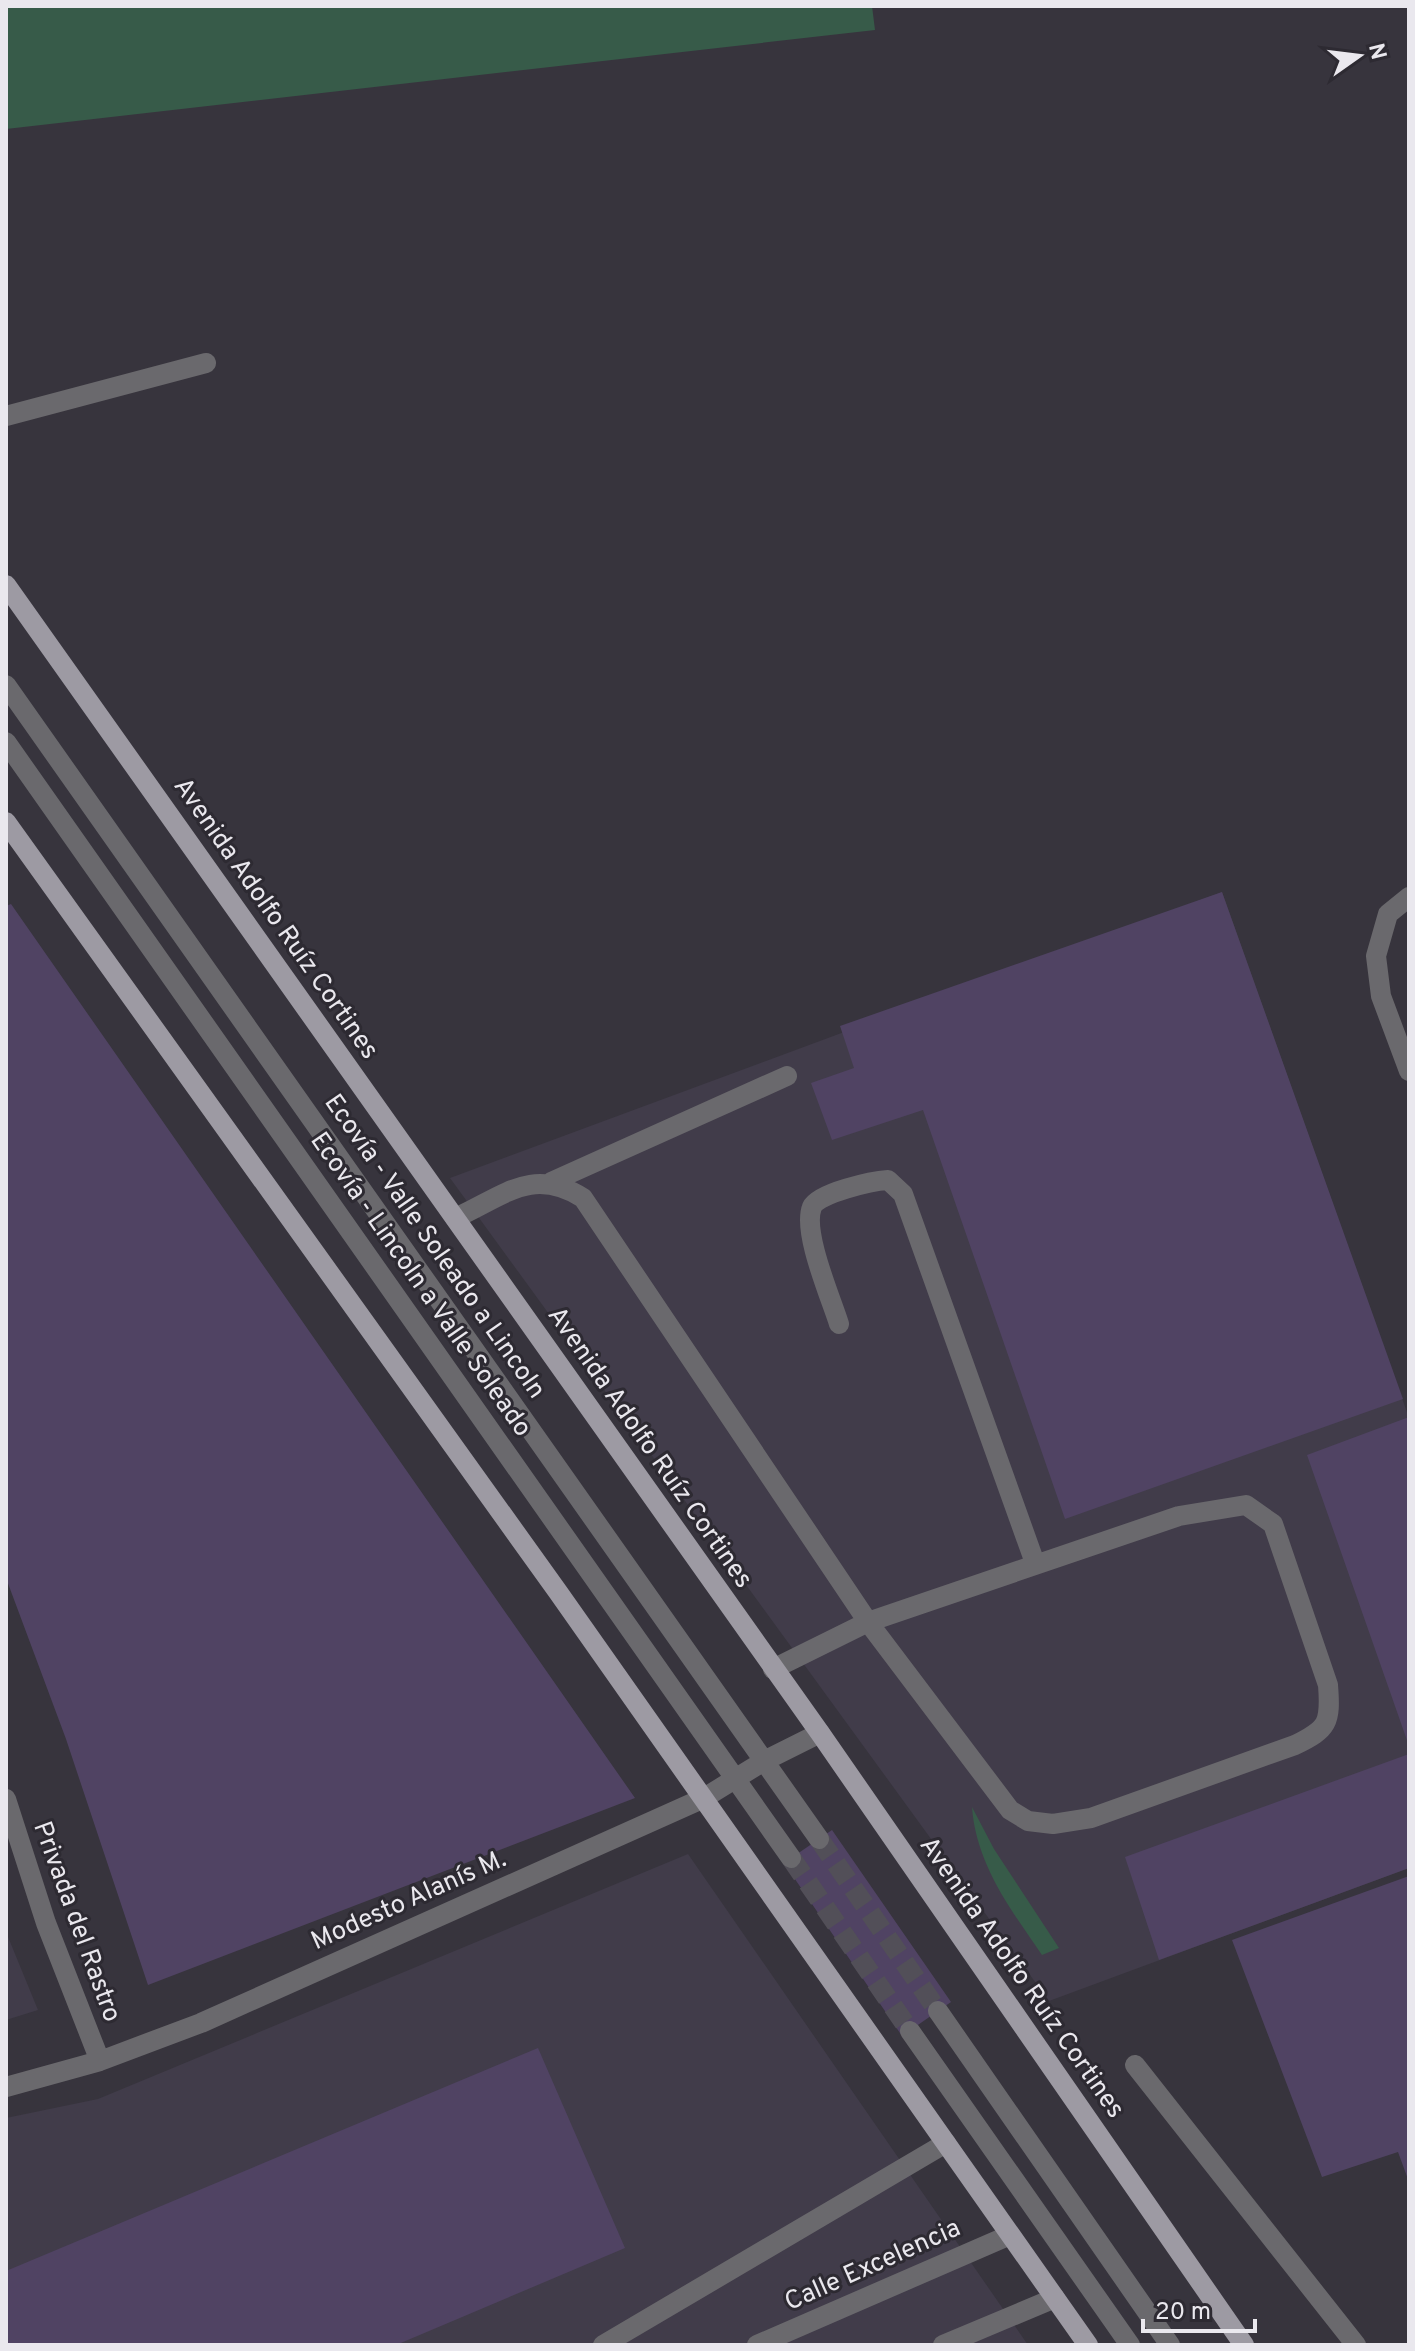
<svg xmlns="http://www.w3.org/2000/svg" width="1415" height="2351" font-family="Overpass,sans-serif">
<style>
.built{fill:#413c4a}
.green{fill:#375b49}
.building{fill:#504363}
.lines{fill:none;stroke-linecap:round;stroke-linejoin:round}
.minor-tunnel{stroke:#524f58;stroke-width:20;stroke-dasharray:20 10;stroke-linecap:butt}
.minor{stroke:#6a696d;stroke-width:20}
.major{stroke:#9d9aa3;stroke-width:20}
.labels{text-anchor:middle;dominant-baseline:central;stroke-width:6;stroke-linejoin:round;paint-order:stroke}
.street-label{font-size:26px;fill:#eae8ee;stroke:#2d2a32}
</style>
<rect width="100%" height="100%" fill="#37343d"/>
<!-- built -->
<path class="built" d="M1222 892 1409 1418V1868L1049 2001 450 1178Z
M688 1854 1028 2345H6V2118L98 2099Z
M6 1932 38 2010 6 2020Z"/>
<!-- green -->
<path class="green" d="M6 6H872L875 30 6 129Z
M972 1807 994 1849 1059 1948 1042 1955C1011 1910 976 1864 972 1807Z"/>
<!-- building -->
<path class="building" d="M1222 892 1403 1399 1065 1519 923 1110 832 1140 811 1083 854 1068 840 1026Z
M11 904 635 1798 148 1985 66 1739 6 1578V906Z
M1409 1417V1746L1307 1455Z
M1409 1754V1868L1159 1960 1125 1857Z
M832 1830 951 2002 902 2036 784 1863Z
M1409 1876V2182L1398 2152 1322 2177 1232 1940Z
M538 2048 625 2248 396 2345H6V2271Z"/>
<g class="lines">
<!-- minor-tunnel -->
<path class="minor-tunnel" d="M819 1839 938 2011
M791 1858 910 2031"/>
<!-- minor -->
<path class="minor" d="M6 416 206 363
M6 685 819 1839
M6 742 791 1858
M1409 897 1388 914 1376 956 1381 996 1409 1071
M551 1182 787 1076
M455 1218C504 1196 532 1166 583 1198L868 1622 1179 1516 1246 1505 1273 1524 1328 1685C1331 1723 1328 1729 1295 1745L1091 1818 1053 1824 1028 1821 1010 1810 868 1622 773 1669
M839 1324C831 1298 802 1232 812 1207 818 1193 872 1181 888 1180L903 1194 1035 1563
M6 1799 46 1923 100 2061
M938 2011 1170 2345
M910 2031 1130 2345
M1135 2065 1356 2345
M6 2087 100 2061 201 2023 704 1798 764 1761 820 1733
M603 2345 946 2143
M757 2345 1010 2235
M943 2345 1055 2298"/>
<!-- major -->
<path class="major" d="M6 585 820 1733 1244 2345
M6 822 558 1592 1088 2345"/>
</g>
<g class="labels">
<!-- street labels -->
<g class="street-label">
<text transform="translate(275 919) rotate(55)">Avenida Adolfo Ruíz Cortines</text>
<text transform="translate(434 1247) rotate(55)">Ecovía - Valle Soleado a Lincoln</text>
<text transform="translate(420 1285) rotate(55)">Ecovía - Lincoln a Valle Soleado</text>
<text transform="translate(649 1448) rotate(55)">Avenida Adolfo Ruíz Cortines</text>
<text transform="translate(409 1901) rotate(-24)">Modesto Alanís M.</text>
<text transform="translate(76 1922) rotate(70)">Privada del Rastro</text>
<text transform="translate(1021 1978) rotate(55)">Avenida Adolfo Ruíz Cortines</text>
<text transform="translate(873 2266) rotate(-24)">Calle Excelencia</text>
</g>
</g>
<!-- border -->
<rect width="1415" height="2351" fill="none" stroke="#eae8ee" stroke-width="16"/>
<!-- north arrow -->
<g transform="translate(1359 56) rotate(76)" stroke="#2d2a32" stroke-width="6" paint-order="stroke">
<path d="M0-6L14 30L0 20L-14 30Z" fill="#eae8ee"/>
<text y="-12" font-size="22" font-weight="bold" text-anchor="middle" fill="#eae8ee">N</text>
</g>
<!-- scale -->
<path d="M1143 2319v12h112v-12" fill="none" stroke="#eae8ee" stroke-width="4"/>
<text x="1155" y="2319" font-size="24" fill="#eae8ee" stroke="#2d2a32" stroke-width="6" paint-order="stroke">20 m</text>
</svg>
